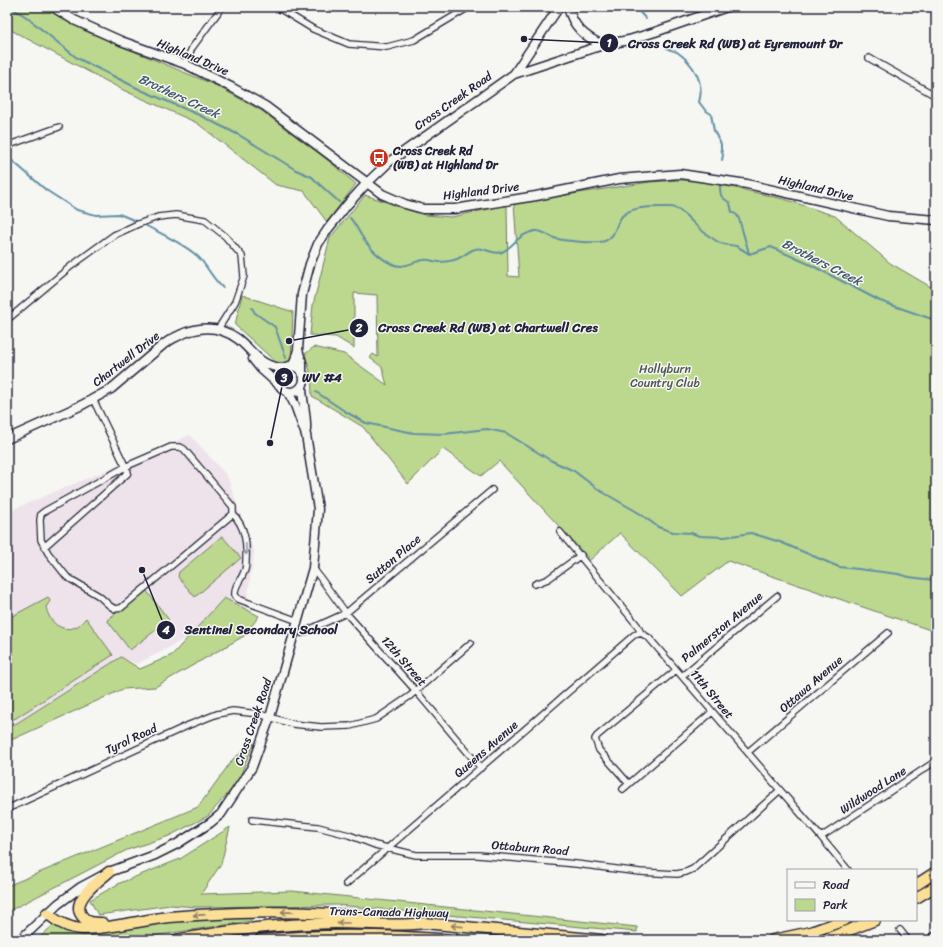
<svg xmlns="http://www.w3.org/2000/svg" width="943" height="947" font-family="Sriracha,sans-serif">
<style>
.built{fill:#eee2eb}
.green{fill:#bcd78e;stroke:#6f7c64}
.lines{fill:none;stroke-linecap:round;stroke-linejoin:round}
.stream{stroke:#6290a5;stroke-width:2}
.street-casing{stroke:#22223b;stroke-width:8}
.secondary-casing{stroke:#22223b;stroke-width:11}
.highway-casing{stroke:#22223b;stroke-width:13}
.street{stroke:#f6f6f2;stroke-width:5.5}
.secondary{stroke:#f6f6f2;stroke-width:8}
.highway{stroke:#fbdf96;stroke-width:10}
.oneway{stroke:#9797a0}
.oneway2{stroke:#8e8068}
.labels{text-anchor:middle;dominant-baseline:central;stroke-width:3;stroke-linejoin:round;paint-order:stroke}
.street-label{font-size:12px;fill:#22223b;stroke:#f6f6f2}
.poi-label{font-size:12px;font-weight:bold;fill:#22223b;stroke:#f6f6f2;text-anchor:start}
.park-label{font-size:12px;fill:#505854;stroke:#f6f6f2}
.water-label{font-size:13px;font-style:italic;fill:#425970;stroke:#f6f6f2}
.leader{fill:none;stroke:#22223b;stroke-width:1.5}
.callout-dot{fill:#22223b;stroke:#f6f6f2;stroke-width:1.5}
.mark-label{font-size:12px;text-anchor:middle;font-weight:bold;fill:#fff}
.callout-label{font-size:13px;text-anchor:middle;font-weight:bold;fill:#22223b;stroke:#f6f6f2;stroke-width:3;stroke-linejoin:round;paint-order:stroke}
</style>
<rect width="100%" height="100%" fill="#f6f6f2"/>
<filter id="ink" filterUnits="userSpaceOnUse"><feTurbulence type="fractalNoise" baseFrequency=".025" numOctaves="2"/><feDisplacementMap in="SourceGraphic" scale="8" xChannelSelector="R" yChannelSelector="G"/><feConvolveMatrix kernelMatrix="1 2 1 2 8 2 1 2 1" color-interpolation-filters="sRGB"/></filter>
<g filter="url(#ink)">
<!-- built -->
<path class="built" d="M190 435 227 476 254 552 246 607 137 664 121 657 17 723 7 728V512Z"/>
<!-- green -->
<path class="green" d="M7 7H47L83 30 217 86 262 111 325 158 356 184 327 222 304 191 276 185 197 123 123 90 7 28Z
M697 179 787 200 835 216 890 263 936 290V632L728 561 682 596 620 533 590 560 499 461 481 476 443 449 408 484 363 427 312 396 311 375 305 354 314 347 344 354 387 385 382 367 370 358 373 354 378 357 377 295 354 293V348L336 337 310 335 313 305 330 238 365 195 425 215 452 217 507 205 508 276 519 277 514 203 650 182Z
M242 295 293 312 291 361C288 365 284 366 279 365L235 325Z
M222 536 241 558 195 597 178 577 179 572Z
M146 590 169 620 130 650 107 620Z
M48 597 50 601 46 607C49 622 61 633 76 627 80 625 83 621 86 618L113 655 16 718 7 722V619Z
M224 598 259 616 244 636 155 687 123 689 7 742V728L17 723 121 657 140 669 172 655Z
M254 743 237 783 208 816 169 836 127 850 7 912V886L198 807 233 759Z
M230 827 221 864 201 894 292 891 637 927V932L336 905 197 907 170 905 98 915 90 900 120 883 180 859Z
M250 916 251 921 159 935 140 940H37L54 924C70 945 149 924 173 921 198 918 224 918 250 916Z"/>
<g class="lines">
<!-- stream -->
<path class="stream" d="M10 7 25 16 77 58 141 90 199 115 239 135 296 170 312 177 319 184 339 202
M635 7 646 19
M666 47C669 51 673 50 677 52 693 63 705 82 699 102L705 110 711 114 714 131 721 144V149L723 155 722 160
M8 157 46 190 77 210 96 215 119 214 136 221
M720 186C720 198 722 197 730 203L732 212 737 215 739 219 749 253
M350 218C356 224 358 231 363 238 370 249 387 266 401 266 410 265 416 261 424 260 430 259 434 262 439 262 444 262 450 261 454 260 462 258 468 251 475 249 484 246 493 256 502 252 514 246 518 234 535 231 542 230 547 235 554 238 564 241 595 244 605 241 615 237 615 227 620 219 628 205 655 207 670 207 681 207 692 223 701 230 706 234 713 239 718 242 724 245 730 245 736 246 740 248 745 251 749 254L771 247 811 265 880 301 929 318 936 321
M143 224C159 233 191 247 202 261 209 270 214 280 223 288
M252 308 255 313 275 327 286 358
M316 392 346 412 366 423 399 430 414 433 444 434 487 429 506 433 550 460 574 471 599 490 639 513 658 527 673 532 691 533 700 536 725 537 751 533 780 542 839 567 858 569 898 574 909 577 933 580"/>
<!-- street casing -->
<g class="street-casing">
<path id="street" d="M277 7 313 29 349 44 387 47 414 40 469 7
M869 58 936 96
M185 64 192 48 222 7
M7 149 12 144 59 127
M7 320 70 267 114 235 138 224 158 217 176 215 205 220 225 236 242 256 244 276 235 302 218 329
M171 447H180L184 449 233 507V514L121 608 115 609 110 606 99 596 67 577 48 553 41 540 40 520 41 514 45 511 127 466Z
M233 514C245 527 247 542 246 560 246 564 246 569 244 572 241 581 234 585 235 595L238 599 298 621
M560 532 637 625 641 633 649 638 780 790 821 837 848 870
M44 547 127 474 128 472 93 399
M313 568 346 613 416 691 481 768
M535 584 548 579 581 555
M302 633 346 613 492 490
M682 676 777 596
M748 752 888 633
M629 784 599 750 595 739 597 736 676 670
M623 789 712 712
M7 809 189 725 217 714 233 711 259 714 293 724 321 727 350 726 376 719 410 696 471 643
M252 820 318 827 349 835 375 845 416 855H478L576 864 640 872 677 874 686 872 693 869 780 790
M821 837 936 761
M346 884 634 635 641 633
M900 930 908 940"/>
</g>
<!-- secondary casing -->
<g class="secondary-casing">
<path id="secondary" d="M53 7 74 20 121 41 185 64 231 87 265 106 382 194 405 204 423 209H455L536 196 619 179 680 174 747 184 888 216 936 220
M568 7C573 27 585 37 603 45
M514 74 559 7
M298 350 302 363V373
M253 359 261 369 278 384
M278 379a13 13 0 1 1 26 0a13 13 0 1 1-26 0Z
M291 366 294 363 298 350 302 294 310 264 318 244 328 229 347 205 367 183 389 162 514 74 603 45 629 40 655 32 727 7
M302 386C302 401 307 415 306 430
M7 439 82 405 111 389 164 344C188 328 213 321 238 339 254 352 260 367 283 368
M20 940 58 904 81 887 109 872 155 855 177 844 210 823 221 814 252 767 270 717 313 568 318 509 306 435 295 405 288 392
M931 940 936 936"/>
</g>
<!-- highway casing -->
<g class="highway-casing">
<path id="highway" d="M916 885 936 872
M916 898 936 886
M47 913C57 922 68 928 82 929 111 929 141 920 169 917 239 911 307 910 376 918
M102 923C94 923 87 923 82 916 70 901 98 881 109 872
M177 940C229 930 282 924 335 923 364 923 395 927 424 923L602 940
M260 940C325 933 390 935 455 940
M773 940 811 932 845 920
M824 940 875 920"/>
</g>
<!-- street -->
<use href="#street" class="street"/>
<!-- secondary -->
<use href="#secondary" class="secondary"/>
<!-- highway -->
<use href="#highway" class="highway"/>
</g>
<!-- one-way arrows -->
<defs><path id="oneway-shaft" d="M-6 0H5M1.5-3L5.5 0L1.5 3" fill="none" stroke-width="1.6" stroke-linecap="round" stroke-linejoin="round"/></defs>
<use class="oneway" href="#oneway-shaft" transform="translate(246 549) rotate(88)"/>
<g class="oneway2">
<use href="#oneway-shaft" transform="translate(287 912) rotate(-179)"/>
<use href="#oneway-shaft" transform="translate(199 915) rotate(176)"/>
<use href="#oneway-shaft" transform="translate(343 923) rotate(180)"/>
<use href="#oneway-shaft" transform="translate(457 926) rotate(-174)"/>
</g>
</g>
<!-- icons -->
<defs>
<g id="bus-disc" transform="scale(1)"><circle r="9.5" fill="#c8321e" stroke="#f6f6f2"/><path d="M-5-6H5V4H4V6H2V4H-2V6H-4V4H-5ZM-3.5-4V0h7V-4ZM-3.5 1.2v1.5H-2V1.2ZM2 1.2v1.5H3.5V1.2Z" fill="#fff"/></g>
</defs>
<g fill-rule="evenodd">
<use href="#bus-disc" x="379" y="158"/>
</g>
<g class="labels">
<!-- street labels -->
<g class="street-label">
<text transform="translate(193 57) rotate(23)">Highland Drive</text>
<text transform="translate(453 101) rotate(-35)">Cross Creek Road</text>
<text transform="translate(816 188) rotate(13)">Highland Drive</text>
<text transform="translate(481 191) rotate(-7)">Highland Drive</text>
<text transform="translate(126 359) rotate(-38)">Chartwell Drive</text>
<text transform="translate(393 559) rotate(-40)">Sutton Place</text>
<text transform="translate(722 627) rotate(-40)">Palmerston Avenue</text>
<text transform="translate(404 661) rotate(49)">12th Street</text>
<text transform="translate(811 684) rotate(-41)">Ottawa Avenue</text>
<text transform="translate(712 694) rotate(50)">11th Street</text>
<text transform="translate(253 722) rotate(-71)">Cross Creek Road</text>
<text transform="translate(131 739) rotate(-25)">Tyrol Road</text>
<text transform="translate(486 749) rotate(-41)">Queens Avenue</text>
<text transform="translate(873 790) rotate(-33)">Wildwood Lane</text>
<text transform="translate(530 848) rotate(5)">Ottaburn Road</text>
<text transform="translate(389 912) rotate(1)">Trans-Canada Highway</text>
</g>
<!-- poi labels -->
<g class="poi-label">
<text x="393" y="151">Cross Creek Rd<tspan x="393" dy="14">(WB) at Highland Dr</tspan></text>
</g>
<!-- park labels -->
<g class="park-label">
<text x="665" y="369">Hollyburn<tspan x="665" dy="14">Country Club</tspan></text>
</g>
<!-- water labels -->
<g class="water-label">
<text transform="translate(179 96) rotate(25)">Brothers Creek</text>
<text transform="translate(822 262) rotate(27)">Brothers Creek</text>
</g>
</g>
<!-- callouts -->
<path class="leader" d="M524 39L609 43M289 341L359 328M270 443L284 377M142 570L166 630"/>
<g class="callout-dot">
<circle cx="524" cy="39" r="4"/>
<circle cx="289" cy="341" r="4"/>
<circle cx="270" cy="443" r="4"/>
<circle cx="142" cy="570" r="4"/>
<circle cx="609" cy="43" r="10"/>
<circle cx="359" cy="328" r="10"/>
<circle cx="284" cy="377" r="10"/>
<circle cx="166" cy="630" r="10"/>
</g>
<g class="mark-label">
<text x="609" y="47">1</text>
<text x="359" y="332">2</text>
<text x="284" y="382">3</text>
<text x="166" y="634">4</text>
</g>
<g class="callout-label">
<text x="735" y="48">Cross Creek Rd (WB) at Eyremount Dr</text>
<text x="488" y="332">Cross Creek Rd (WB) at Chartwell Cres</text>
<text x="322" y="382">WV #4</text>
<text x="261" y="634">Sentinel Secondary School</text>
</g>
<!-- margin -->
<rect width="943" height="947" fill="none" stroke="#f6f6f2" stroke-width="24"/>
<rect x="12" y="12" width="919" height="923" fill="none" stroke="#22223b" stroke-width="1.5" filter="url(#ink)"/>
<!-- legend -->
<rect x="787" y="869" width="130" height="52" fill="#f6f6f2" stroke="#a1a1a9"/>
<rect x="795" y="882" width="20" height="6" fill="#f6f6f2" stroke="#a1a1a9"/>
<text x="823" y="889" font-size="12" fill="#22223b">Road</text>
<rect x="795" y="899" width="20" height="12" fill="#bcd78e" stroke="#a1a1a9"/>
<text x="823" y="909" font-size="12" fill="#22223b">Park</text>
</svg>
